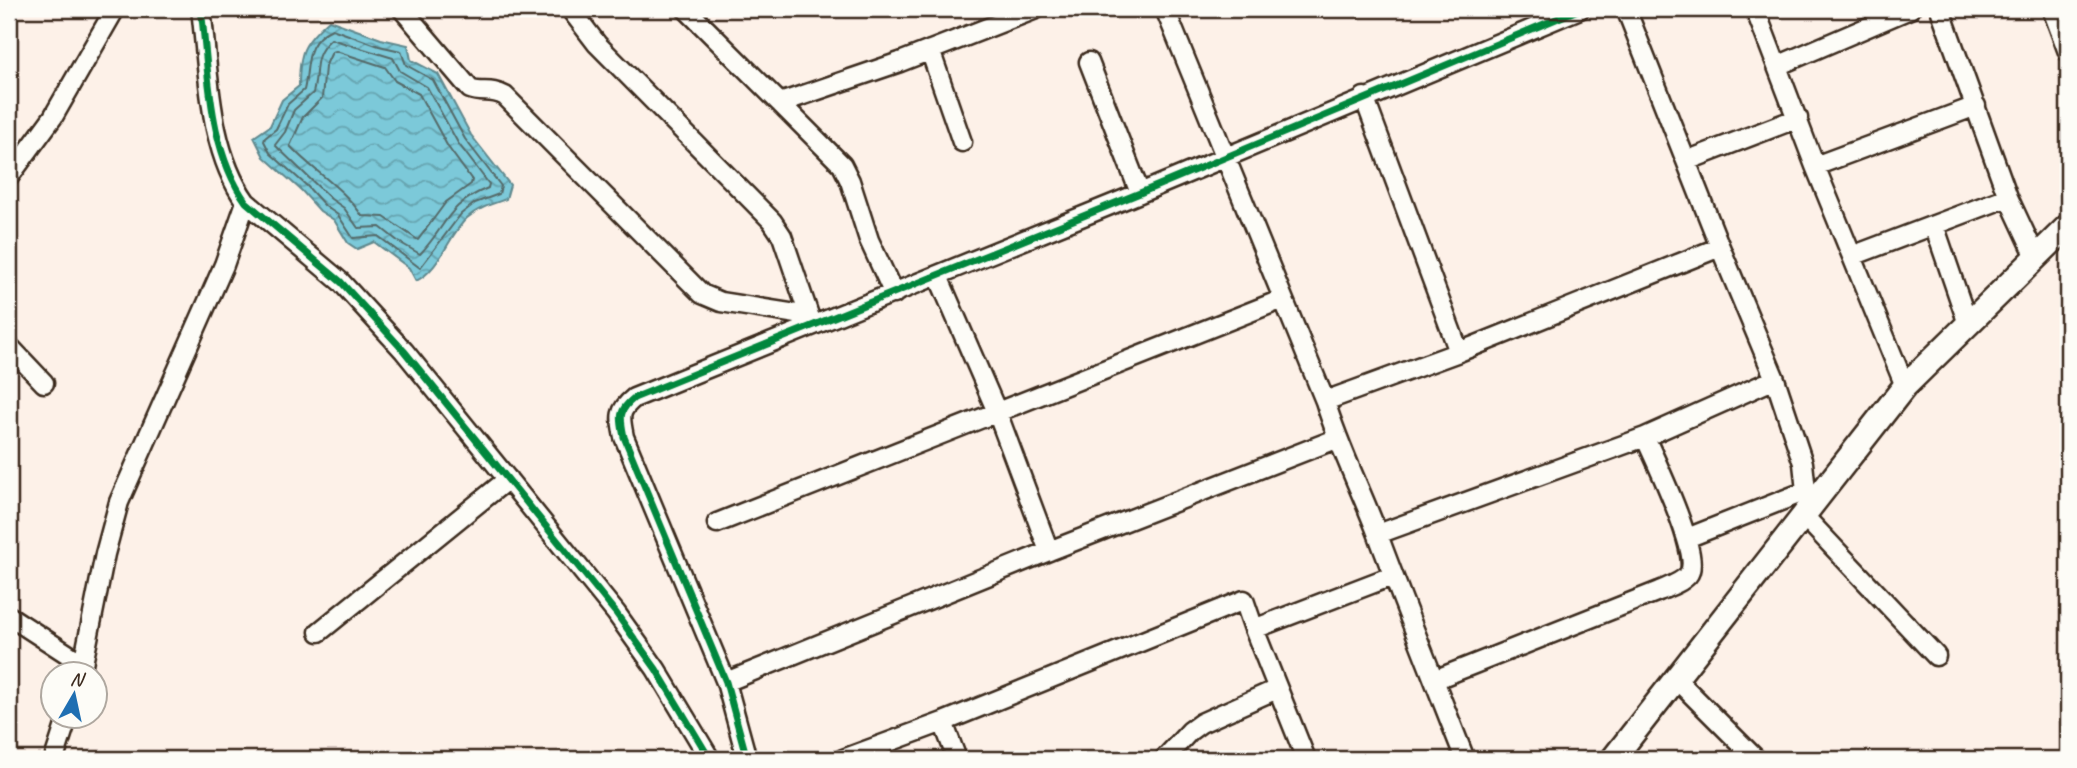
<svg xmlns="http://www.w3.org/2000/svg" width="2077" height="768" font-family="Caveat,sans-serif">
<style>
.water{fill:url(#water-waves);stroke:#61898e;stroke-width:2}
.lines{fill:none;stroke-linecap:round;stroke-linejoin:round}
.shore{stroke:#556a69;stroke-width:2}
.minor-casing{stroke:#3b2a1e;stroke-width:23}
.tertiary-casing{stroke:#3b2a1e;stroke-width:28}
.minor{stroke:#fdfcf7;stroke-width:18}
.tertiary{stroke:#fdfcf7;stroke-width:23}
.cycleway-casing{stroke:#fdfcf7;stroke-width:11}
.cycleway{stroke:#00873e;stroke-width:7}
</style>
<defs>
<pattern id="water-waves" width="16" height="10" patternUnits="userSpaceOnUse" patternTransform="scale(1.75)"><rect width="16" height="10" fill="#7bc9d9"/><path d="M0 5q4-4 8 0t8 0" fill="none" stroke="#66a3af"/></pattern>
</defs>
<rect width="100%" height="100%" fill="#fdf1e8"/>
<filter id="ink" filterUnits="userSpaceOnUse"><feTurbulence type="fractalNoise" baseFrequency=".0143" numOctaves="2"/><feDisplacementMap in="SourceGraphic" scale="14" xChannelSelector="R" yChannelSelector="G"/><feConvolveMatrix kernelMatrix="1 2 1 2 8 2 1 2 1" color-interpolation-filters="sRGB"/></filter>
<g filter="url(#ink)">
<!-- water -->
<path class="water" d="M329 20 381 39 408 45 411 60 438 74 471 135 510 185 506 199C492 204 478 208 467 218 448 236 440 270 416 281L409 268 374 242 357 249 348 243 334 220 320 211 302 191 264 157 254 137 270 126 282 100 299 86C299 52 303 43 329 20Z"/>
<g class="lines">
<!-- shore -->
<path class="shore" d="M332 29 379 46 401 51 406 65 433 80 465 139 501 186 499 194 475 203 461 214 420 268 378 236 353 238 338 215 325 206 307 186 270 153 264 141 265 138 276 129 288 104 304 90C310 66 303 42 332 29Z
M331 39 393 58 400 71 427 87 458 143 489 184 488 188C446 205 447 226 420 254L399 242 380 227 358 228 344 208 331 199 275 145 285 132 294 110 313 93C319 71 311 57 331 39Z
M336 51 385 67 395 81 419 94 448 147 472 180 471 184 446 202 418 240 384 217 362 216C344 188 313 171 290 146L303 117 322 98 325 67 332 52Z"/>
<!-- minor casing -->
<g class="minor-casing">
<path id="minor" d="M201 9C209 72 208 149 246 202L341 282 404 351 616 613 656 669 710 759
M402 9 470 89C482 94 491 88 505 96L702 294 721 302 809 316
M686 9 842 165 850 181 869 240 894 294
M1165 9 1325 401C1339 447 1361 490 1378 535 1406 610 1436 685 1465 759
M1755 9 1815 166 1905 386
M1940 9 2008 197 2036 257
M2052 9 2068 52
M571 10 597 44 772 221 782 236 812 324
M930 50 962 142
M1089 62 1140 193
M1777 66 1910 9
M1364 97 1459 352
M780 103 900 62 1036 9
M1686 161 1798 118
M1815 166 1976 106
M9 177 53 117 115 9
M1934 225 1968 324
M1852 256 2008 197
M938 276 997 412 1049 551
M9 346 44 383
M1775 379 1803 463 1806 491 1815 498
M1325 401 1459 352 1720 247 1626 9
M1803 515 1936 656
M717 523 1283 299
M1378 534 1645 437 1775 379 1720 247
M1687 538 1806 491
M9 616 83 664
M1254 629 1306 759
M319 632 508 479
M81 674 105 554 119 502 224 265 246 202
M1676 679 1756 759
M1434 680 1659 591C1668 587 1681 583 1688 575 1703 558 1655 460 1645 437
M726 682 1049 551 1336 439
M943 722 957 759
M54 759 68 716
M747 759 726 682 624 437C620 417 618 411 634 398L1140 193 1580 9
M843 759 943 722 1244 600 1254 629 1392 576
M1164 759 1190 731 1201 723 1277 689"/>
</g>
<!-- tertiary casing -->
<g class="tertiary-casing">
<path id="tertiary" d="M1613 759 1905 386 2068 226"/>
</g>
<!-- minor -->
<use href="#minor" class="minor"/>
<!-- tertiary -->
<use href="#tertiary" class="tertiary"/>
<!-- cycleway casing -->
<g class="cycleway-casing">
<path id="cycleway" d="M201 9C209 72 208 149 246 202L341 282 404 351 616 613 656 669 710 759
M747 759 726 682 624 437C620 417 618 411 634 398L1140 193 1580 9"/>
</g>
<!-- cycleway -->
<use href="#cycleway" class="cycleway"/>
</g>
</g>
<!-- margin -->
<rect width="2077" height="768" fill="none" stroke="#fdfcf7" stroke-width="35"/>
<rect x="18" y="18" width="2042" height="733" fill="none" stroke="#3b2a1e" stroke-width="2.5" filter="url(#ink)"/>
<!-- north arrow -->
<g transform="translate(74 695) rotate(9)"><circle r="33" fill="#fdfcf7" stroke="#afa8a0" stroke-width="2"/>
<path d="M0-5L12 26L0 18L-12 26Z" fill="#1f6fb2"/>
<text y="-10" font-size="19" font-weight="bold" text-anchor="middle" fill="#3b2a1e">N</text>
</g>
</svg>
